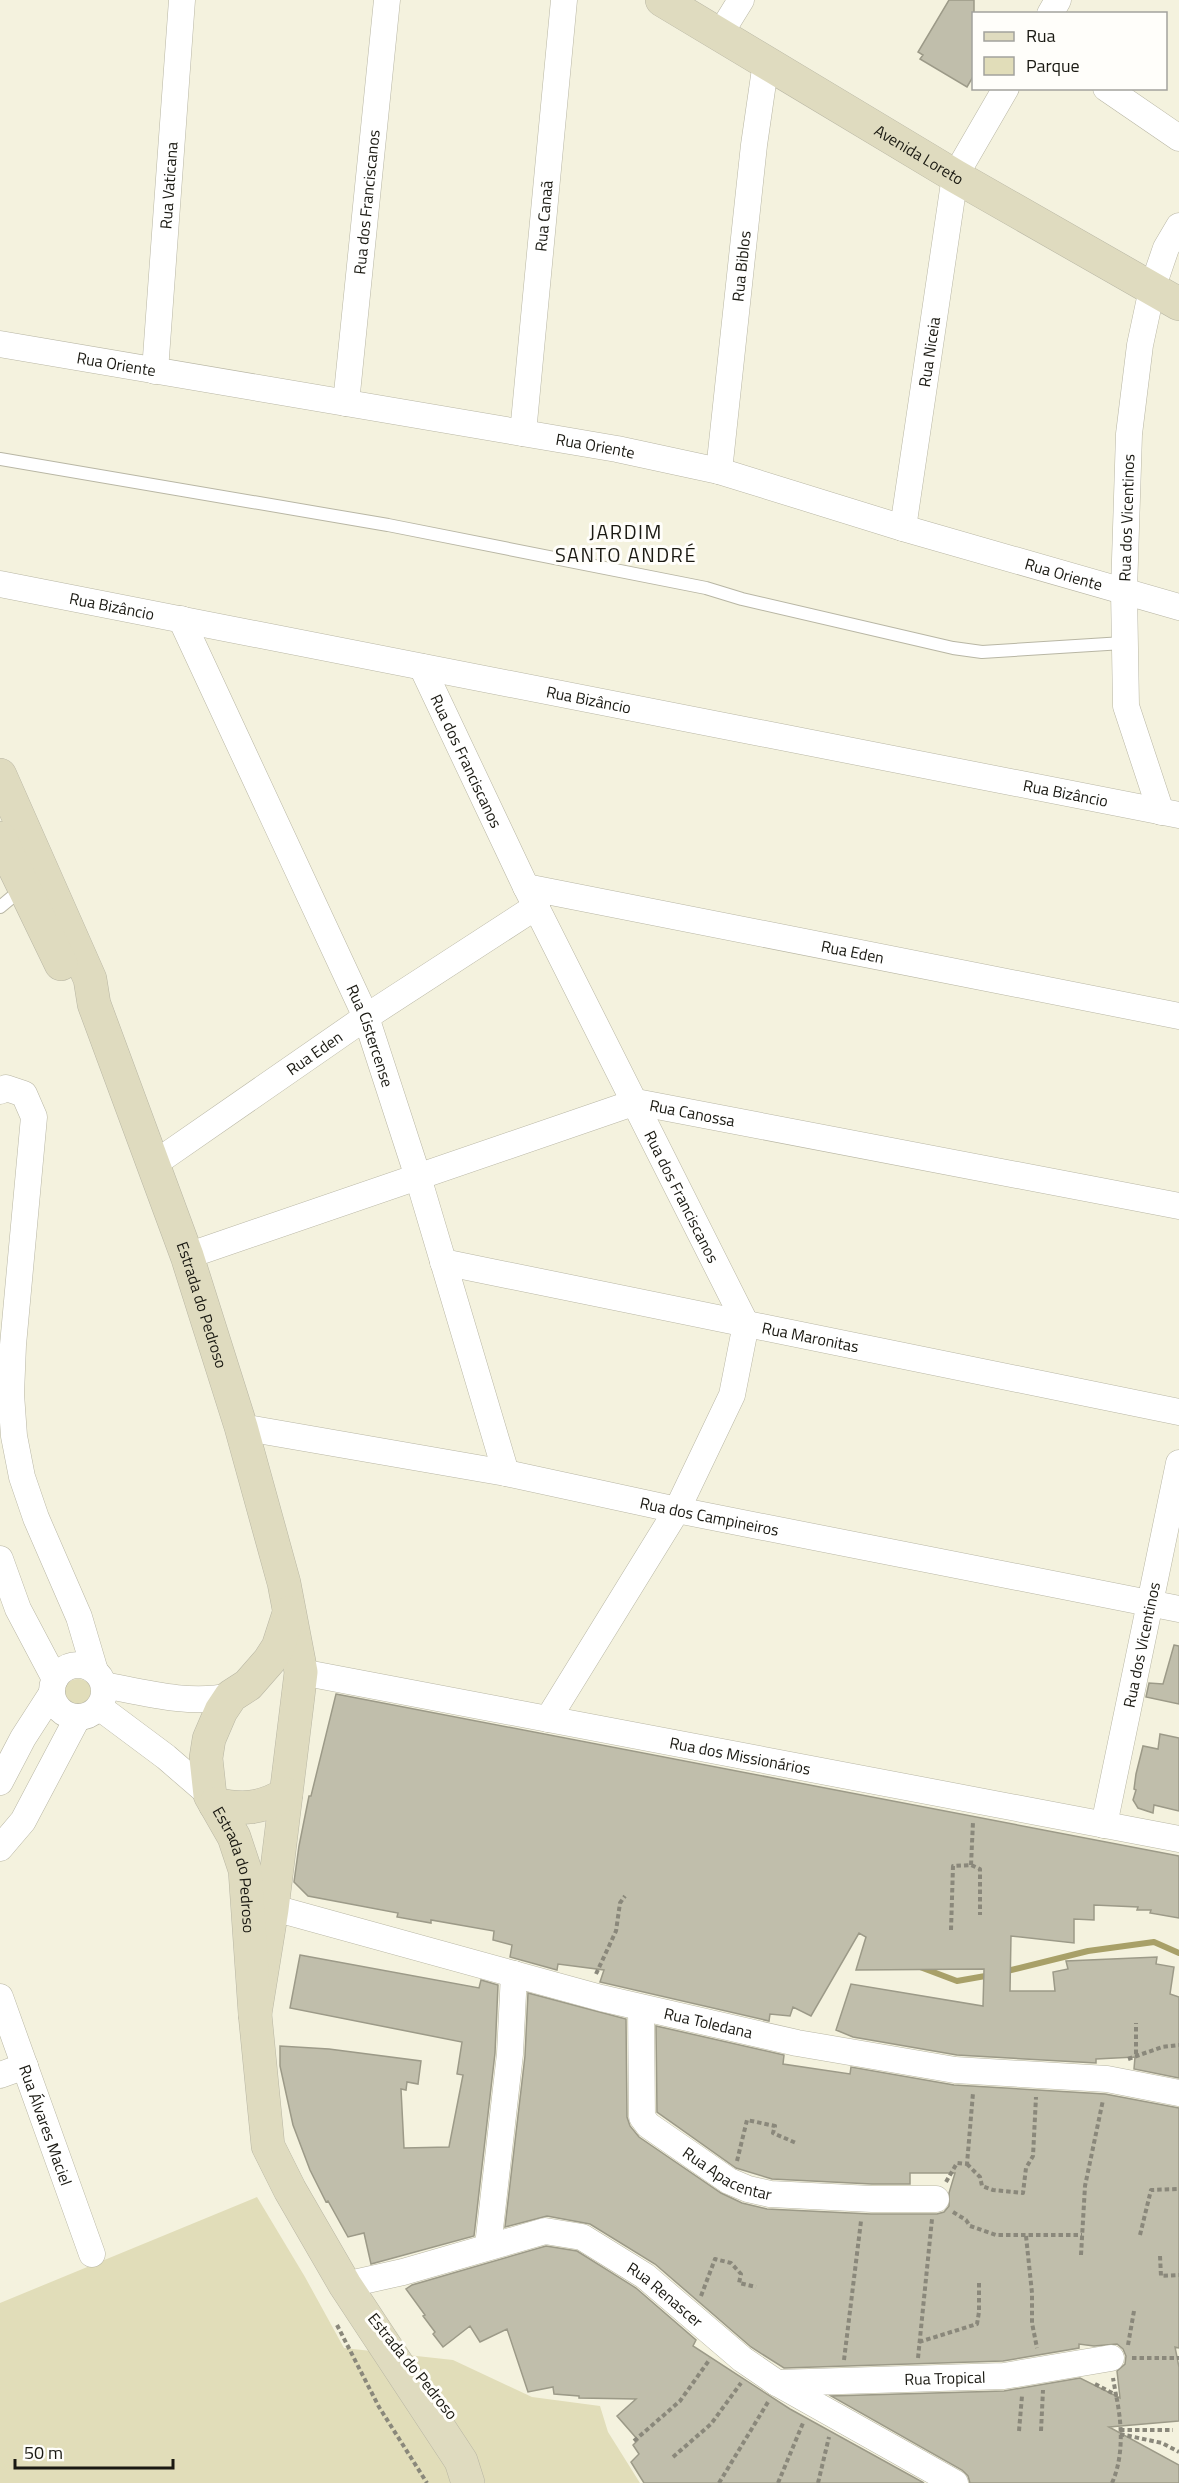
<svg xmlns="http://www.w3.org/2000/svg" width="1179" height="2483" viewBox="0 0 1179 2483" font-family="'Titillium Web',sans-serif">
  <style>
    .green { fill: #e1ddb9 }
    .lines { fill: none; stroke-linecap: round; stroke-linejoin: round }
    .stream { stroke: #a8a068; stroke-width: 6 }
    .building { fill: #c0beab; stroke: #9c9a88; stroke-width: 1.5 }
    .lane-casing { stroke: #b8b6a4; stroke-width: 14 }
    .street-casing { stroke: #b8b6a4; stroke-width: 27 }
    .secondary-casing { stroke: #b8b6a4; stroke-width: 34 }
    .path { stroke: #8a887b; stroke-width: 4; stroke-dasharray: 4.5 3; stroke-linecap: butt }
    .lane { stroke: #fff; stroke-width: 12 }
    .street { stroke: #fff; stroke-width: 26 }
    .secondary { stroke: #dfdbbf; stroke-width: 33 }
    .labels { text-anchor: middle; stroke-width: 6; stroke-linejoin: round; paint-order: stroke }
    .street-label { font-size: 16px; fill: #1a1912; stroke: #fffefa }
    .quarter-label { font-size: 20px; letter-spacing: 1.5px; fill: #1a1912; stroke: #fffefa }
  </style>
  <rect width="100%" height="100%" fill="#f4f2de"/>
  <!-- green -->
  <path class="green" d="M64 1693a14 14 0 1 1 28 0a14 14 0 1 1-28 0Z
    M257 2197 305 2277 344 2348 453 2360 532 2397 600 2406 608 2432 640 2483H0V2303Z"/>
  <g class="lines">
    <!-- stream -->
    <path class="stream" d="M920 1967 957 1981 991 1975
      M1003 1972 1088 1951 1154 1942 1179 1953"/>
  </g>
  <!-- building -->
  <path class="building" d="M949 0H974V75L967 87 920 59 923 55 918 52Z
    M1174 1645 1179 1646V1704L1146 1697 1149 1683 1163 1684Z
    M336 1694 1179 1856V1918L1150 1913 1151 1910H1137L1138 1907 1094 1905V1920L1074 1919V1943L1011 1936 1010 1991H1055L1053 1972 1068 1969 1066 1961 1157 1957 1156 1964 1174 1967 1170 1994 1179 1997V2078L1134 2069 1135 2057 1096 2059V2063L957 2055 853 2037 836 2030 851 1984 983 2006 984 1969 856 1970 866 1937 859 1933 811 2016 793 2007 790 2016 770 2014 769 2021 600 1982 604 1970 558 1964 557 1970 510 1957 512 1945 493 1940 494 1931 431 1920V1923L397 1917 398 1913 308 1896 294 1882 299 1846 309 1796H311Z
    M1160 1734 1179 1738V1811L1154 1805 1153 1813 1138 1808 1133 1800 1136 1790 1134 1789 1136 1774 1143 1746 1158 1749Z
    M300 1955 479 1988 481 1980 498 1985 495 2053 474 2236 371 2264 364 2233 348 2237 328 2201 326 2202 310 2170 293 2125 280 2066V2046L329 2049 421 2061 418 2084 407 2082 406 2090 401 2089 404 2148 449 2147 463 2075 457 2074 462 2042 290 2008Z
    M528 1993 626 2019 627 2117 630 2126 639 2137 721 2193 742 2203 767 2209 871 2214H937L944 2212 949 2206V2193L955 2173H910V2184H872L772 2179 736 2168 657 2112 656 2026 784 2055 783 2064 850 2074 851 2067 954 2085 1105 2094 1179 2108V2348L1175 2347 1179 2367V2421L1109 2427 1179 2465V2483H970L968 2476 962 2470 831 2396 1004 2391 1080 2378 1120 2398 1117 2371 1125 2364 1126 2356 1123 2349 1117 2344 1094 2346 1079 2344V2348L1003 2361 784 2368 751 2347 655 2264 590 2224 547 2216 505 2227 525 2056Z
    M546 2246 577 2251 636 2288 696 2340 693 2346 790 2409 924 2483H644L631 2462 639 2454 633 2445 638 2440 617 2416 636 2399 579 2398V2396L554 2394 553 2387 528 2392 507 2329 480 2342 470 2326 443 2347 433 2334 435 2332 423 2316 425 2315 406 2289 412 2285Z"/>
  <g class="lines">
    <defs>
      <path id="lane" d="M0 459 388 525 706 588 742 599 953 648 982 652 1123 643
        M0 907 23 888"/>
      <g id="street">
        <path d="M1050 14 1058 0"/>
        <path d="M720 34 741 0"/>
        <path d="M1106 88 1179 138"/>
        <path id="s1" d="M0 344 617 449 719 471 903 528 1179 607"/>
        <path id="s2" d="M155 371 182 0"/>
        <path id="s3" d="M346 403 387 0"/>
        <path id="s4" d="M523 433 564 0"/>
        <path id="s5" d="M719 471 754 145 766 62"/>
        <path id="s6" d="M903 528 955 176 1006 88"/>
        <path id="s7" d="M0 584 1179 815"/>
        <path id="s8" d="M181 619 366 1017 418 1177 506 1473"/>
        <path id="s9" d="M422 667 526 887 746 1324 732 1395 677 1510 548 1719"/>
        <path id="s10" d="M1161 812 1126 706 1124 591 1129 434 1140 345 1152 289 1166 248 1179 226"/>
        <path id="s11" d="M526 887 1179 1016"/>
        <path d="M0 1091 6 1088 24 1094 34 1117 13 1345 11 1394 14 1436 22 1477 36 1518 79 1617 95 1671"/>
        <path id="s12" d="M154 1164 366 1017 537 906"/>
        <path id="s13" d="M187 1256 636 1102 1179 1206"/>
        <path id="s14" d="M443 1262 1179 1412"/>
        <path id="s15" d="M241 1427 506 1473 677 1510 1179 1609"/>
        <path d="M0 1559 18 1609 55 1679"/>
        <circle cx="78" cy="1691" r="26"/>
        <path id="s16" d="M301 1672 1179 1839"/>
        <path d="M104 1685C146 1693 188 1705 231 1696"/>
        <path d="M99 1707 166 1757 210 1795"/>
        <path d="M0 1782 23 1738 52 1693"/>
        <path id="s17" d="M1104 1825 1179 1463"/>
        <path d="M0 1848 23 1821 78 1717"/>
        <path id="s18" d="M256 1903 601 1998 797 2043 955 2070 1107 2079 1179 2093"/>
        <path id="s19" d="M0 1997 92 2254"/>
        <path id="s20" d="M641 2008 642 2117 648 2125 729 2181 748 2189 770 2194 872 2199H936"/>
        <path d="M0 2075 25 2066"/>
        <path d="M488 2246 510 2054 514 1974"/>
        <path id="s21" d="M345 2285 403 2272 545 2231 582 2237 645 2276 742 2359 777 2383 955 2483"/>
        <path id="s22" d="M777 2383 1004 2376 1111 2358"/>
      </g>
      <g id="secondary">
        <path id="s23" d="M662 0 955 176 1179 304"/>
        <path id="s24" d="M0 775 90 979 94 1004 187 1256 241 1427 284 1583 301 1672 272 1909 255 2014"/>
        <path d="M0 838 61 964"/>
        <path id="s25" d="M289 1613 278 1647 269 1661 248 1685 231 1696 221 1711 209 1739 206 1758 210 1795 234 1837 245 1870 255 2014 268 2146 290 2190 345 2285 461 2461 468 2483"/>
        <path d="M215 1804C242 1810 261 1809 286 1794"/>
      </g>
    </defs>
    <!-- lane casing -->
    <use href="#lane" class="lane-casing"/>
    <!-- street casing -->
    <use href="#street" class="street-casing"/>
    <!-- secondary casing -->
    <use href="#secondary" class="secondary-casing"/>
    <!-- path -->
    <path class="path" d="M971 1865 973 1822
      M951 1930 953 1866 971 1865 980 1869V1915
      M596 1974 616 1931 620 1903 625 1896
      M1136 2054V2023
      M1128 2059 1162 2047 1179 2045
      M737 2161 747 2120 775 2126 773 2133 796 2143
      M967 2164 980 2177 982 2186 993 2190 1023 2193 1026 2168 1033 2156 1036 2097
      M946 2182 957 2163 967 2164 973 2093
      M953 2212 966 2220 970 2226 996 2235H1082
      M1140 2235 1151 2190 1179 2189
      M1026 2236 1032 2293V2323L1037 2348
      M1081 2255 1085 2186 1103 2100
      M1160 2256 1161 2276 1179 2275
      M701 2296 715 2259 731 2263 741 2274 739 2283 756 2287
      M337 2325 379 2407 427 2483
      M919 2342 977 2324 979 2312V2283
      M1128 2345 1134 2311
      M918 2358 932 2219
      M1132 2358H1179
      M844 2360 861 2221
      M1095 2384 1116 2395 1113 2378
      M1120 2430H1173
      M1019 2431 1022 2396
      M1041 2431 1043 2390
      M1120 2434 1162 2443 1179 2452
      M634 2441 680 2401 710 2359
      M673 2457 711 2424 741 2383
      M719 2483 768 2402
      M778 2483 803 2423
      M818 2483 829 2437
      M1112 2483C1124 2456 1122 2423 1116 2395"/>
    <!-- lane -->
    <use href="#lane" class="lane"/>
    <!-- street -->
    <use href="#street" class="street"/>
    <!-- secondary -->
    <use href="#secondary" class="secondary"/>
  </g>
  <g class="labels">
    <!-- street labels -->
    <g class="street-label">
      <text dy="6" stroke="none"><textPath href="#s23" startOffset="300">Avenida Loreto</textPath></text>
      <text dy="6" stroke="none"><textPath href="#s2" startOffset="186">Rua Vaticana</textPath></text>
      <text dy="6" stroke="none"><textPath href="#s3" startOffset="202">Rua dos Franciscanos</textPath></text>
      <text dy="6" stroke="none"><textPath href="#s4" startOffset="218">Rua Canaã</textPath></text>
      <text dy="6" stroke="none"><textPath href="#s5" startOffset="206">Rua Biblos</textPath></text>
      <text dy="6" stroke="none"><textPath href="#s6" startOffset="178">Rua Niceia</textPath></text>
      <text dy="6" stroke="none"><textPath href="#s1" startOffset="118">Rua Oriente</textPath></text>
      <text dy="6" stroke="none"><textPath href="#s1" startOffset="604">Rua Oriente</textPath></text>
      <text dy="6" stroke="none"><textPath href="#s10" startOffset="300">Rua dos Vicentinos</textPath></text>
      <text dy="6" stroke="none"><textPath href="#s1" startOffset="1090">Rua Oriente</textPath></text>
      <text dy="6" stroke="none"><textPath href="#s7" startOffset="114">Rua Bizâncio</textPath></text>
      <text dy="6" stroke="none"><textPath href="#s7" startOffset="600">Rua Bizâncio</textPath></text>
      <text dy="6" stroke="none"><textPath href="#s9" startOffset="104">Rua dos Franciscanos</textPath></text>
      <text dy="6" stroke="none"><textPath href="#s7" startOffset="1086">Rua Bizâncio</textPath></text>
      <text dy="6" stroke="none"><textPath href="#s11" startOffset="333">Rua Eden</textPath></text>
      <text dy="6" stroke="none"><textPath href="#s8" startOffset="458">Rua Cistercense</textPath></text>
      <text dy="6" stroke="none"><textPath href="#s12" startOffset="195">Rua Eden</textPath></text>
      <text dy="6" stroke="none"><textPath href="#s13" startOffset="532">Rua Canossa</textPath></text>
      <text dy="6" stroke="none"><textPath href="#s9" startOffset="590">Rua dos Franciscanos</textPath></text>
      <text dy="6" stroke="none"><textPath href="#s24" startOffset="568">Estrada do Pedroso</textPath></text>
      <text dy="6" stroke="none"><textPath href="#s14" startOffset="375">Rua Maronitas</textPath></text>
      <text dy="6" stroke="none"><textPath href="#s15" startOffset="477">Rua dos Campineiros</textPath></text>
      <text dy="6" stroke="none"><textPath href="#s17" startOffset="184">Rua dos Vicentinos</textPath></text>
      <text dy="6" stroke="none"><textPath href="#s16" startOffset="447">Rua dos Missionários</textPath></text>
      <text dy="6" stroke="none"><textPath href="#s25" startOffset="290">Estrada do Pedroso</textPath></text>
      <text dy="6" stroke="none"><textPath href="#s18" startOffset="468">Rua Toledana</textPath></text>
      <text dy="6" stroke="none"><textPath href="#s19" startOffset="136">Rua Álvares Maciel</textPath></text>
      <text dy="6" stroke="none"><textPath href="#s20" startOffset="213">Rua Apacentar</textPath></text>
      <text dy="6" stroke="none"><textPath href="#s21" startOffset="346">Rua Renascer</textPath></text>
      <text transform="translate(413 2366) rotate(51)" y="6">Estrada do Pedroso</text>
      <text dy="6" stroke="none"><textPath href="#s22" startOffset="168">Rua Tropical</textPath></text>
    </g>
    <!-- quarter labels -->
    <g class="quarter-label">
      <text x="626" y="539">JARDIM<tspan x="626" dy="23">SANTO ANDRÉ</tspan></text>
    </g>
  </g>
  <!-- legend -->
  <rect x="972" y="12" width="195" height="78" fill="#fffefa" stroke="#a3a29d" stroke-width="1.5"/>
  <rect x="984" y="32" width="30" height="9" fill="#dfdbbf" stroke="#a3a29d" stroke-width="1.5"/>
  <text x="1026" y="42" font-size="18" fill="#1a1912">Rua</text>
  <rect x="984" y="57" width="30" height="18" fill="#e1ddb9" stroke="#a3a29d" stroke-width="1.5"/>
  <text x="1026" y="72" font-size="18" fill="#1a1912">Parque</text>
  <!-- scale -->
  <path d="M15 2459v9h158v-9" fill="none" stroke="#1a1912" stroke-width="3"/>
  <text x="24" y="2459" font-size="18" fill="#1a1912" stroke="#fffefa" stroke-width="4.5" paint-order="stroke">50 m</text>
</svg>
